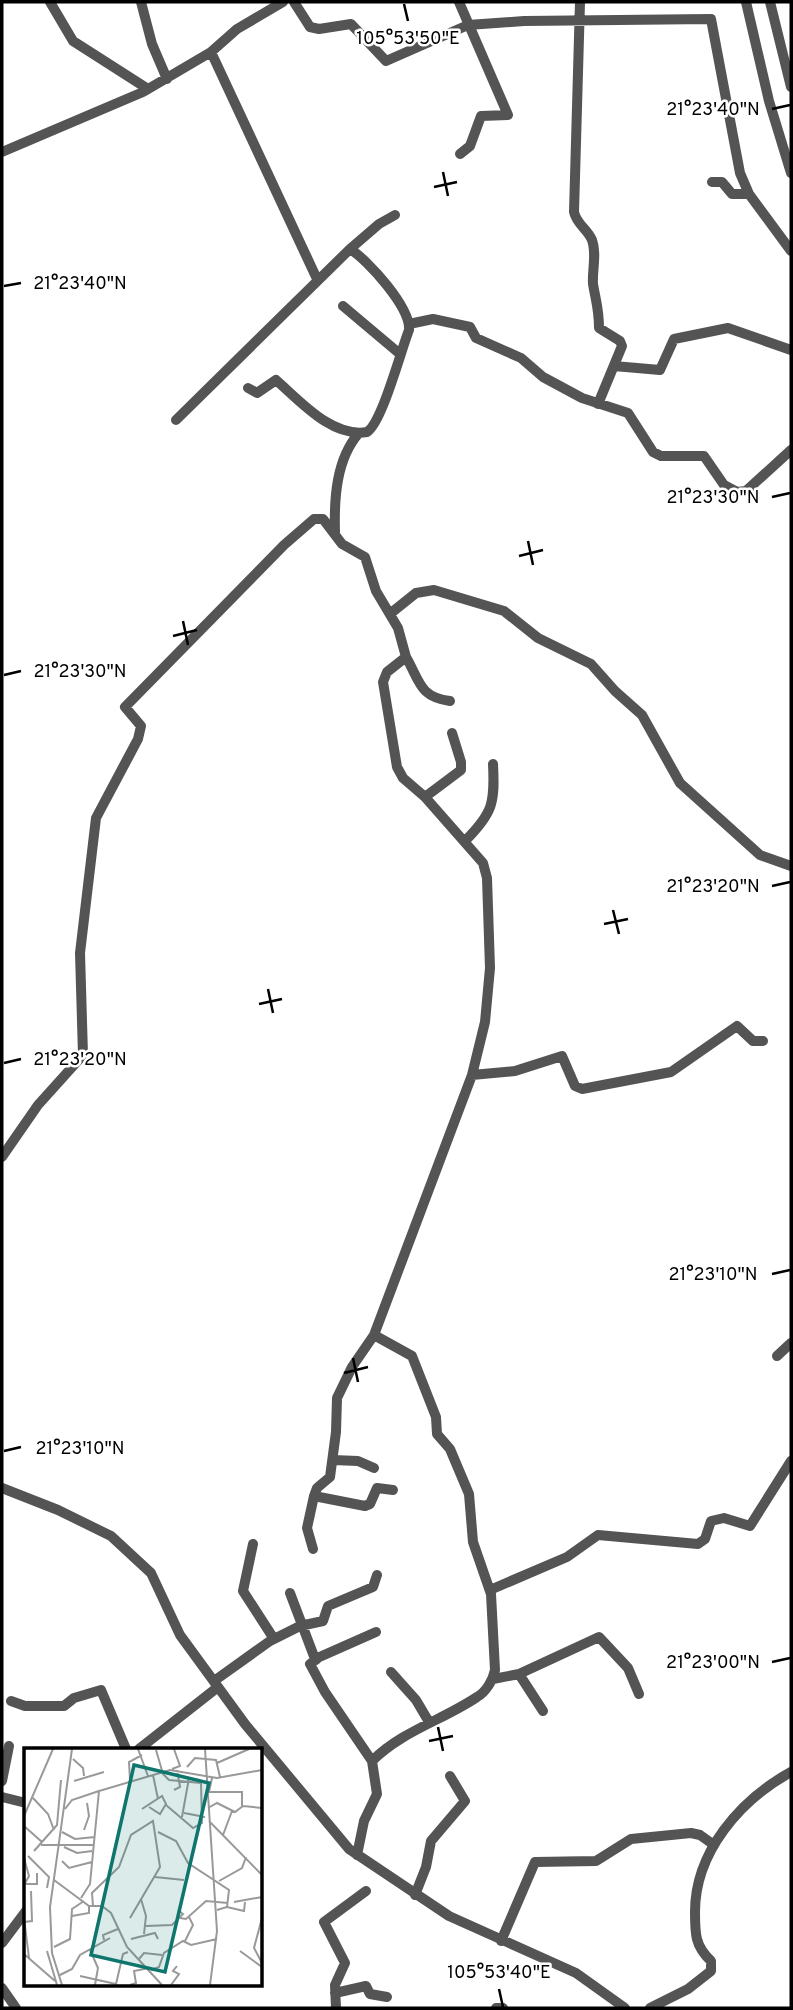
<svg xmlns="http://www.w3.org/2000/svg" width="793" height="2010" viewBox="0 0 793 2010" font-family="Overpass,sans-serif">
  <style>
    .lines { fill: none; stroke-linecap: round; stroke-linejoin: round }
    .minor { stroke: #545454; stroke-width: 10 }
    .ticks { fill: none; stroke: #000; stroke-width: 2.5 }
    .inset-road { fill: none; stroke: #999; stroke-width: 2 }
    .view { fill: #0f766e; fill-opacity: 0.15; stroke: #0f766e; stroke-width: 3.5 }
    .inset-edge { fill: none; stroke: #000; stroke-width: 3.5 }
    .ticks-label { font-size: 18px; text-anchor: middle; fill: #000; stroke: #fff; stroke-width: 5; stroke-linejoin: round; paint-order: stroke }
  </style>
  <rect width="100%" height="100%" fill="#fff"/>
  <g class="lines">
    <!-- minor -->
    <path class="minor" d="M50 2 73 41 148 89
      M141 2 152 44 167 79
      M294 2 310 27 319 29 351 24 386 61 468 25 524 21 711 19 740 173 749 194 791 251
      M459 2 508 115 481 116 470 146 460 154
      M580 2 574 212C577 225 587 228 592 240 597 254 592 270 593 284 596 302 599 309 599 328L620 341 622 346 598 404
      M746 2 769 101 791 173
      M770 2 791 87
      M211 52 317 279
      M2 152 143 92 211 52 237 29 283 2
      M712 182H722L732 194H749
      M350 249 379 224 395 215
      M343 306 400 354
      M409 324 433 319 470 327 476 338 521 358 543 377 582 398 628 413 653 452 661 456H704L724 485 737 492 746 491 791 450
      M614 366 660 370 674 339 728 328 791 350
      M176 420 350 249C368 260 411 308 409 330 401 350 382 423 367 432 332 438 300 401 276 380L257 393 248 388
      M335 532C334 499 336 459 359 433
      M391 613 416 593 434 590 504 611 538 638 591 664 615 691 642 715 680 783 760 855 791 866
      M406 657C420 681 419 697 450 701
      M425 797 461 770V762L452 733
      M465 841C493 813 495 803 493 764
      M472 1075 515 1071 562 1056 575 1086 582 1089 671 1072 737 1026 753 1041H763
      M2 1157 38 1105 83 1055 80 953 96 818 138 739 141 726 125 707 284 545 314 519H323L342 544 365 557 376 591 398 628 406 657 387 672 383 682 397 767 403 778 425 797 483 863 487 878 490 968 485 1022 472 1075 374 1335 352 1367 337 1398 336 1432 330 1477 317 1488 314 1496 307 1528 313 1549
      M777 1356 791 1343
      M333 1460 358 1461 374 1468
      M2 1488 58 1510 111 1536 151 1573 180 1635 245 1724 349 1849 449 1916 576 1973 625 2008
      M314 1496 365 1506 370 1504 377 1488 393 1490
      M253 1544 243 1591 274 1639
      M490 1590 567 1557 598 1535 698 1544 705 1539 711 1521 724 1518 750 1526 791 1461
      M290 1593 315 1659 376 1632
      M317 1659 310 1664 325 1692 372 1761 377 1794 364 1821 357 1855
      M391 1672 416 1700 429 1722
      M519 1674 543 1711
      M493 1679 519 1674 599 1637 628 1668 639 1694
      M214 1681 270 1641 300 1626 323 1621 328 1606 373 1587 377 1575
      M11 1701 25 1706H64L74 1698 101 1690 126 1749
      M139 1749 218 1687
      M372 1761C402 1731 443 1720 477 1697 486 1692 493 1680 495 1670L491 1594 473 1542 469 1494 450 1449 437 1434 436 1417 412 1356 374 1335
      M2 1781 9 1746
      M2 1797 26 1803
      M415 1895 426 1867 431 1841 465 1801 450 1776
      M501 1941 535 1862 596 1861 631 1839 691 1833 700 1835 714 1845
      M2 1943 26 1911
      M2 1988 16 2008
      M335 1993 366 1986 370 1994 387 1997
      M336 2008 335 1985 345 1963 324 1922 366 1891
      M496 2008H503
      M650 2008 688 1989 711 1971V1961C695 1946 695 1934 695 1912 695 1852 740 1800 791 1772"/>
  </g>
  <!-- ticks -->
  <path class="ticks" d="M404 4 408 21M772 109 790 105M443 172 448 196M434 187 457 182M4 286 21 283M772 497 790 493M528 541 533 565M519 556 543 550M183 621 188 645M173 636 197 630M4 675 21 671M772 886 790 882M613 910 619 934M604 924 628 919M268 989 273 1013M259 1004 282 999M4 1063 21 1059M772 1274 790 1270M353 1358 358 1382M344 1373 368 1367M4 1451 21 1447M772 1662 790 1658M438 1727 443 1751M429 1741 453 1736M499 1989 503 2007"/>
  <!-- overview -->
  <g transform="translate(24 1748)">
    <rect width="238" height="238" fill="#fff"/>
    <path class="inset-road" d="M114 1 124 28M181 1 193 183 186 237M132 2 139 26 145 32 177 35 178 75 169 80 142 57M49 11 59 20 60 28M193 15 225 1M163 19 171 10 192 12 196 29M148 21 156 18 150 1M129 27 134 51M188 30 185 44H218V58M106 32 105 14 118 7M50 33 80 24M150 42 156 39 153 22M9 50 24 66 30 82M184 60 193 55 211 64 219 58 238 60M41 61 48 52 75 43M118 61 138 48 142 56 136 66 125 59M160 65 181 69M0 68 29 1M158 69 165 30M185 73 238 127M0 78 18 94M60 82 65 68 63 55M38 84 51 91 71 89M134 84 152 93 164 115 205 142 203 159 193 162M199 87 208 63M17 97H70M40 99 53 105 68 103M10 103 33 77 37 32M4 108 25 129 23 140M0 110 5 128 0 137M38 113 45 120 68 114M131 129 160 132M30 132 65 158H78L87 165 103 199 138 237M195 133 218 120 222 109M2 136H13V125M57 150 66 136 75 43 146 22 193 30 238 22M117 151 122 168 120 186M210 154 238 149M69 158 68 145 95 119 107 87 129 73 136 119 106 170M203 159 220 163 221 154M48 168 65 165V158M0 170 5 210M156 170 162 171 182 153 204 155M238 170 230 200 238 215M0 174 8 173 7 143M122 178 148 177 159 166 154 162M107 191 131 185 134 191M80 192 79 187 94 181M161 193 169 177 165 169M30 199 46 191 48 161 60 153M66 202 74 220 71 237M23 203 33 237M216 203 238 219M0 206 31 233M115 211 120 205 138 207M127 222 135 219 140 205 159 193 167 197 193 191M36 227 48 221 56 207 86 190M56 228 92 236 99 206 104 204M38 237 28 205 26 159 48 1M106 237 112 235 110 223 125 220M147 237 155 226 149 223 153 218"/>
    <path class="view" d="M110 17 185 35 141 224 67 207Z"/>
    <rect width="238" height="238" class="inset-edge"/>
  </g>
  <g class="ticks-label">
    <text x="408" y="44">105°53'50"E</text>
    <text x="713" y="115">21°23'40"N</text>
    <text x="80" y="289">21°23'40"N</text>
    <text x="713" y="503">21°23'30"N</text>
    <text x="80" y="677">21°23'30"N</text>
    <text x="713" y="892">21°23'20"N</text>
    <text x="80" y="1065">21°23'20"N</text>
    <text x="713" y="1280">21°23'10"N</text>
    <text x="80" y="1454">21°23'10"N</text>
    <text x="713" y="1668">21°23'00"N</text>
    <text x="499" y="1978">105°53'40"E</text>
  </g>
  <!-- border -->
  <rect width="793" height="2010" fill="none" stroke="#000000" stroke-width="7"/>
</svg>
